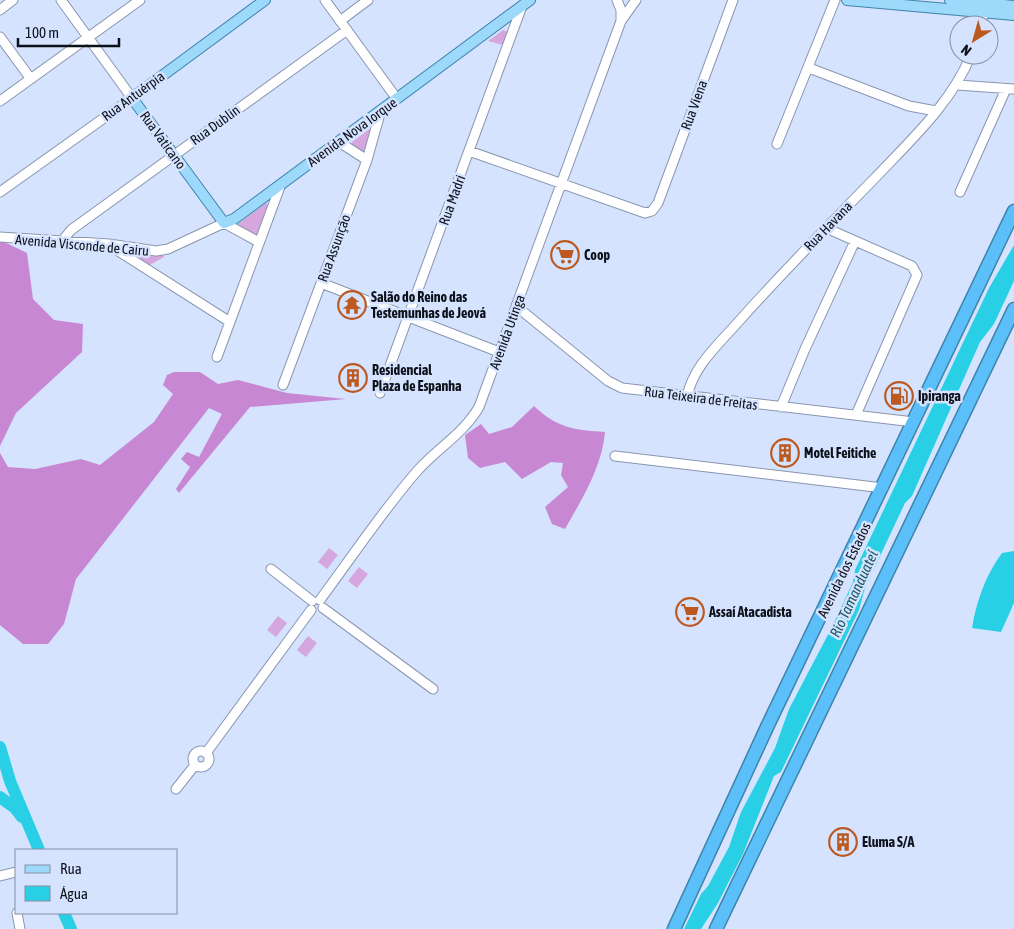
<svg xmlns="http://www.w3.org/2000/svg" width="1014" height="929" viewBox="0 0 1014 929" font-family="'Asap Condensed',sans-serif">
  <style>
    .green { fill: #d6a6df }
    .forest { fill: #c887d3 }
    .water { fill: #29d0e5 }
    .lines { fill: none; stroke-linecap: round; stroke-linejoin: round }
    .river { stroke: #29d0e5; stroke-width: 12 }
    .minor-casing { stroke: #8a96b0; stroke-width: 11 }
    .major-casing { stroke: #4083ab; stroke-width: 12 }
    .highway-casing { stroke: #4083ab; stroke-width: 15 }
    .minor { stroke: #fff; stroke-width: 9 }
    .major { stroke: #9dd9fb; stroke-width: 10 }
    .highway { stroke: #5bc0f9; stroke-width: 12 }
    .labels { text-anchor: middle; stroke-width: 5; stroke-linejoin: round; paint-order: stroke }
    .street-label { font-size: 14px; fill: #0d111a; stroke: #d5e3ff }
    .poi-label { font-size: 14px; font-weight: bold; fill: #0d111a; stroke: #d5e3ff; text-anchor: start }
    .water-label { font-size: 15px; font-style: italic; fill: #1b5a63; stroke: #d5e3ff }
  </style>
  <rect width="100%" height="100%" fill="#d5e3ff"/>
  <!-- green -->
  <path class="green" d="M503 30 508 32 503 45 488 41Z
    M372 127 364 153 362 154 351 145 352 142Z
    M266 203 269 206 259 235 257 237 238 226 239 223Z
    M134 252 161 253 164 257 148 266 133 256Z
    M329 548 338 555 327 569 318 562Z
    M359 567 368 574 357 588 348 581Z
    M278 616 287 623 276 637 267 630Z
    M308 636 317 643 306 657 297 650Z"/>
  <!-- forest -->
  <path class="forest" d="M0 240 27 253 33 299 54 320 83 324 82 352 16 413 0 446Z
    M174 372H200L218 384 238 380 287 393 346 399 250 407 179 493 176 489 190 467 181 459 187 452 199 457 222 414 209 408 76 579 64 624 48 644H23L0 625V453L8 467 35 469 81 459 100 465 154 422 173 394 163 385 167 375Z
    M534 406C557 428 574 430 605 432 602 467 582 499 565 529L552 524 545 507 568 487 561 475 563 463 551 462 522 479 505 462 480 468 468 458 465 435 481 424 489 434 512 427Z"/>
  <!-- water -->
  <path class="water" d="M1014 245V281L994 324 980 342 912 496 905 503 865 588 859 610 781 772 774 776 743 854 718 903 701 929H684L701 894 708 886 729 847 741 812 775 748 789 709 833 625 853 582 855 570 989 288Z
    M1014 551V603L1001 632 972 628C976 602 986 574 1002 553Z"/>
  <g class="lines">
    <!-- river -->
    <path class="river" d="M0 747 10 781 39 850
      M0 797 15 808 22 817
      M64 913 71 929"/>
    <defs>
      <path id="minor" d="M325 0 397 99
        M617 0 621 10V20
        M0 10 13 0
        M340 21 368 0
        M980 25 984 13
        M0 37 31 79
        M809 68 909 106 936 111
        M957 85 1014 89
        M0 101 140 0
        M339 142 367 160
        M777 144 835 0
        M469 151 645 213 652 211 658 203 733 0
        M0 192 132 98 61 0
        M960 192 1006 89
        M826 228 912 266 917 275 856 415
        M0 237 109 244 156 251 168 249 224 223 259 242
        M62 241 71 230 347 30
        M112 247 230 322
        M321 283 499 352
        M516 306 608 381 622 388 914 422
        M217 357 281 184
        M283 385 367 160 381 110
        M380 393 522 6
        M687 397C693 366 719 344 740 320 783 272 828 226 873 180 909 142 951 104 971 55
        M781 407 805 349 855 241
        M615 456 883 488
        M271 569 312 601
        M320 600C352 557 383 510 418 470 438 448 464 433 479 407L621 21 636 0
        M323 608 433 689
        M193 759a8 8 0 1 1 16 0a8 8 0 1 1-16 0Z
        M206 753 311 610
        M176 789 195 765
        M0 876 16 872
        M17 913 20 929"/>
      <path id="major" d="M265 0 132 98 224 223 234 219 530 0
        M847 0 1014 15
        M950 0 1014 6"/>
      <path id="highway" d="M674 929 767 727 1014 211
        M716 929 1014 309"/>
    </defs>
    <!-- minor casing -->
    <use href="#minor" class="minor-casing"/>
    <!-- major casing -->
    <use href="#major" class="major-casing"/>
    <!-- highway casing -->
    <use href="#highway" class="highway-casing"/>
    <!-- minor -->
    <use href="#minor" class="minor"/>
    <!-- major -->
    <use href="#major" class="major"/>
    <!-- highway -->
    <use href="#highway" class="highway"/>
  </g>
  <!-- icons -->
  <defs>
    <symbol id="supermarket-ring" viewBox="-11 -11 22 22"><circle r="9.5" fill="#d5e3ff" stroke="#bc5921" stroke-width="1.5"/><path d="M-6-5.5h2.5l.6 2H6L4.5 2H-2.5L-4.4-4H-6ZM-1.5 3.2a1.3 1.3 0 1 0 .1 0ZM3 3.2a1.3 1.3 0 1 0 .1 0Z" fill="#bc5921"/></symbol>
    <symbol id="temple-ring" viewBox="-11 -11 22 22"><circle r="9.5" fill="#d5e3ff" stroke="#bc5921" stroke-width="1.5"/><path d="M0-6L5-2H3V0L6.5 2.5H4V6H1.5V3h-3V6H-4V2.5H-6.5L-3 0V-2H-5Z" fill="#bc5921"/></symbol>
    <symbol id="building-ring" viewBox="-11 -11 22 22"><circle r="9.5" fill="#d5e3ff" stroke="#bc5921" stroke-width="1.5"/><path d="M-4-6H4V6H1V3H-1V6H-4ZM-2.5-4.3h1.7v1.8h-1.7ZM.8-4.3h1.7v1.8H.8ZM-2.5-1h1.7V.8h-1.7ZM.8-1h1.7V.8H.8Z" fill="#bc5921"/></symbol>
    <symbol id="fuel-ring" viewBox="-11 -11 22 22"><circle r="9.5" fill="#d5e3ff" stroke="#bc5921" stroke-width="1.5"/><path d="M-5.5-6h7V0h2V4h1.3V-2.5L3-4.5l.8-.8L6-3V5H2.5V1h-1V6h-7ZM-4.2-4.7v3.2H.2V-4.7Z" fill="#bc5921"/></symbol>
  </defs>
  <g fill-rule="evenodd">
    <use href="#supermarket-ring" x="549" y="239" width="32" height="32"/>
    <use href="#temple-ring" x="336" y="289" width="32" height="32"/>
    <use href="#building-ring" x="337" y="362" width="32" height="32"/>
    <use href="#fuel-ring" x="883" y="380" width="32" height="32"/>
    <use href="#building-ring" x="769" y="437" width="32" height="32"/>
    <use href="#supermarket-ring" x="674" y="596" width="32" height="32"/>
    <use href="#building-ring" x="827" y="826" width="32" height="32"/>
  </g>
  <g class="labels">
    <!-- street labels -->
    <g class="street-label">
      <text transform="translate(133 96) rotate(-36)" y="5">Rua Antuérpia</text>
      <text transform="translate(694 105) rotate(-70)" y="5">Rua Viena</text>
      <text transform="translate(215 125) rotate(-36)" y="5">Rua Dublin</text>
      <text transform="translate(352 132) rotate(-36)" y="5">Avenida Nova Iorque</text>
      <text transform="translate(163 140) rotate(54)" y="5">Rua Vaticano</text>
      <text transform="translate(452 200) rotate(-70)" y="5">Rua Madri</text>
      <text transform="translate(828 226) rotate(-46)" y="5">Rua Havana</text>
      <text transform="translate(82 245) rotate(5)" y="5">Avenida Visconde de Cairu</text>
      <text transform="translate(334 248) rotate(-70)" y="5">Rua Assunção</text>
      <text transform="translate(507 332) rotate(-70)" y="5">Avenida Utinga</text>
      <text transform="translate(701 398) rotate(7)" y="5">Rua Teixeira de Freitas</text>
      <text transform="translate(844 570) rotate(-64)" y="5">Avenida dos Estados</text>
    </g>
    <!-- poi labels -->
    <g class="poi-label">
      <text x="584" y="260">Coop</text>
      <text x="371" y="302">Salão do Reino das<tspan x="371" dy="16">Testemunhas de Jeová</tspan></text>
      <text x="372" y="375">Residencial<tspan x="372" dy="16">Plaza de Espanha</tspan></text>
      <text x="918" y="401">Ipiranga</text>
      <text x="804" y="458">Motel Feitiche</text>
      <text x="709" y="617">Assaí Atacadista</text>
      <text x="862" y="847">Eluma S/A</text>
    </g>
    <!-- water labels -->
    <g class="water-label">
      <text transform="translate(854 594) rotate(-65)" y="5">Rio Tamanduateí</text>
    </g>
  </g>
  <!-- legend -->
  <rect x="15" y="849" width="162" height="65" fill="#d5e3ff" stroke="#858fa3"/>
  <rect x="25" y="865" width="25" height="8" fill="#9dd9fb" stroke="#858fa3"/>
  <text x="60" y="874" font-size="15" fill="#0d111a">Rua</text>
  <rect x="25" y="886" width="25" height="15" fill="#29d0e5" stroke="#858fa3"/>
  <text x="60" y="899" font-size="15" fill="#0d111a">Água</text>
  <!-- north arrow -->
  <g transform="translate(974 40) rotate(217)"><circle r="24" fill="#d5e3ff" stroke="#858fa3"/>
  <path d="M0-4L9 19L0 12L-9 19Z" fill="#bc5921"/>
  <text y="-8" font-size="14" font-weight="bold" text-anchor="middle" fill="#0d111a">N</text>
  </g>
  <!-- scale -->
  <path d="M18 38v8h101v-8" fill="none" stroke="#0d111a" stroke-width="2.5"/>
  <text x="25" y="38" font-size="15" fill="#0d111a" stroke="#d5e3ff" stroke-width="4" paint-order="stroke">100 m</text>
</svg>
